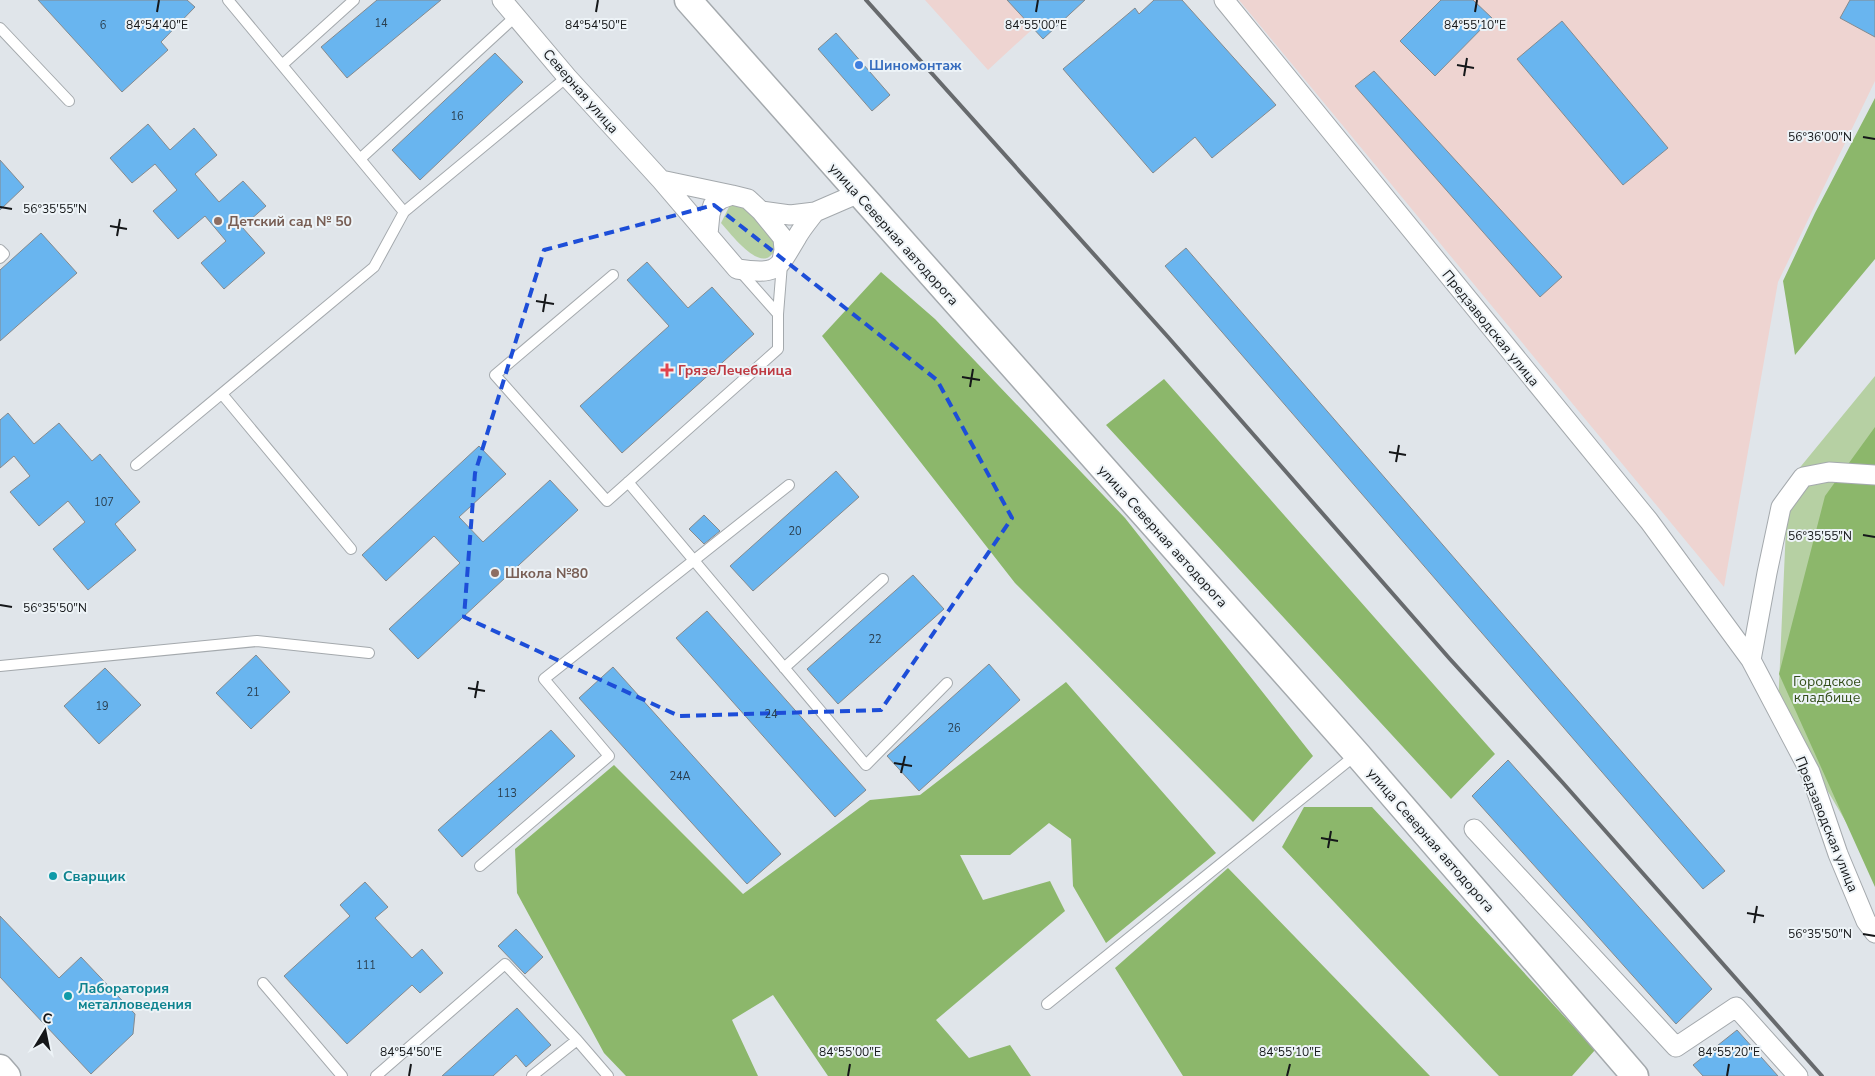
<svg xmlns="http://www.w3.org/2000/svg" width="1875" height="1076" viewBox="0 0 1875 1076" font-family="'Nunito Sans',sans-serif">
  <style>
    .industrial { fill: #eed4d1 }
    .green { fill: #b6d0a3 }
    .forest { fill: #8cb76b }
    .building { fill: #69b5ef; stroke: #858a8e }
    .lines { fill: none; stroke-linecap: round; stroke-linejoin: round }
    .lane-casing { stroke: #a4a9ad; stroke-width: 12 }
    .street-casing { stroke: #a4a9ad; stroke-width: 21 }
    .secondary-casing { stroke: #a4a9ad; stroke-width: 29 }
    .lane { stroke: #fff; stroke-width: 10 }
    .street { stroke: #fff; stroke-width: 19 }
    .secondary { stroke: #fff; stroke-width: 26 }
    .rail { stroke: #676a6d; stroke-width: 4 }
    .marked { fill: none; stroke: #1d4ed8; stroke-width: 4; stroke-dasharray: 10 6; stroke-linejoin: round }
    .ticks { fill: none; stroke: #151719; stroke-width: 2 }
    .shop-dot { fill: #3f7fe0; stroke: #edf3f7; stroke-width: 2 }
    .education-dot { fill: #8d6e63; stroke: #edf3f7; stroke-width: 2 }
    .health-dot { fill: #e0444e; stroke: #edf3f7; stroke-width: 2 }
    .culture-dot { fill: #0f9aa8; stroke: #edf3f7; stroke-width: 2 }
    .labels { text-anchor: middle; stroke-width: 4; stroke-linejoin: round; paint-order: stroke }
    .number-label { font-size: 11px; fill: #2a3e4e }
    .shop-label { font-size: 14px; font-weight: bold; fill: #366cbe; stroke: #edf3f7; text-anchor: start }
    .street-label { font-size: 14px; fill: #151719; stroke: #edf3f7 }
    .education-label { font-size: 14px; font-weight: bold; fill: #785e54; stroke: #edf3f7; text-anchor: start }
    .health-label { font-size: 14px; font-weight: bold; fill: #be3a42; stroke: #edf3f7; text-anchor: start }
    .park-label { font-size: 14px; fill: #344f1b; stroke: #edf3f7 }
    .culture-label { font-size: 14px; font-weight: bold; fill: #0d838f; stroke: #edf3f7; text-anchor: start }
    .ticks-label { font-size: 12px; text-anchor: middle; fill: #151719; stroke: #edf3f7; stroke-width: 4; stroke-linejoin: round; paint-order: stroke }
  </style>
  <rect width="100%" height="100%" fill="#e0e5ea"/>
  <!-- industrial -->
  <path class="industrial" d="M925 0H1064L988 70Z
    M1239 0H1875V81L1778 282 1724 587Z"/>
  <!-- green -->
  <path class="green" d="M730 205H744L775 239 776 250C773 253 770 257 767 258 753 263 730 233 721 223Z
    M1875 376V871L1778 707 1788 482Z"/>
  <!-- forest -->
  <path class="forest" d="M1875 98V259L1795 355 1783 281 1815 213Z
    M881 272 935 319 1125 518 1313 756 1253 822 1015 583 822 336Z
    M1164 379 1495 754 1451 799 1106 425Z
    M1875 427V887L1779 674 1825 496Z
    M1066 682 1216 853 1106 943 1073 886 1071 839 1049 823 1010 855H960L983 900 1050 881 1065 911 936 1020 969 1058 1010 1045 1031 1076H828L773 995 732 1020 758 1076H626L604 1053 517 893 515 849 614 765 743 894 870 800 920 795Z
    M1304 807H1372L1595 1050 1572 1076H1499L1282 847Z
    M1228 868 1430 1076H1183L1115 968Z"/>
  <!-- building -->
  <path class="building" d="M38 0H187L195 7 161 42 168 50 122 92Z
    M377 0H441L347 78 321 47Z
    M1007 0H1085L1043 39Z
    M1154 0H1182L1276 105 1212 158 1195 137 1153 173 1063 69 1135 8 1139 14Z
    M1441 0H1473L1492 18 1435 76 1400 41Z
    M1850 0H1875V37L1840 18Z
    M1562 21 1668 148 1623 185 1517 59Z
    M836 33 890 95 872 111 818 49Z
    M495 53 523 82 420 180 392 150Z
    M1374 71 1562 277 1540 297 1355 86Z
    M148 124 170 150 194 128 217 155 195 174 219 202 243 181 266 206 242 227 265 253 224 289 201 263 226 241 205 216 178 239 153 211 177 190 155 164 132 183 110 158Z
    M0 160 24 187 0 210Z
    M41 233 77 273 0 341V270Z
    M1186 248 1725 871 1703 889 1165 266Z
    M647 262 688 308 712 287 754 334 622 453 580 406 669 326 627 280Z
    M8 413 34 444 59 423 92 461 100 454 140 502 115 524 136 550 88 590 53 549 85 522 68 501 39 526 10 492 30 476 14 456 0 468V420Z
    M479 446 506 474 459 517 483 542 550 480 578 510 418 659 389 629 460 563 434 536 386 581 362 555Z
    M836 471 859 497 753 591 730 566Z
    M704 515 720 531 704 544 689 529Z
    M913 575 944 609 838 704 807 669Z
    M707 611 866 790 835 817 676 638Z
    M256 655 290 692 251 729 216 693Z
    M989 664 1020 700 919 791 887 756Z
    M613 667 781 854 747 884 579 698Z
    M105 668 141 705 99 744 64 706Z
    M551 730 575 756 462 857 438 830Z
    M1508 760 1712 989 1676 1024 1472 796Z
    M365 882 388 907 375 918 412 958 422 949 443 973 420 993 412 985 347 1044 284 976 350 916 340 905Z
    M0 916 59 978 81 957 135 1014 133 1034 91 1074 0 977Z
    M516 929 543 957 525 974 498 946Z
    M517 1008 551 1045 526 1067 516 1055 493 1076H442Z
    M1737 1030 1778 1076H1703L1693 1065Z"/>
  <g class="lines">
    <defs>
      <path id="lane" d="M228 0 404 212 567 77
        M0 28 69 101
        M282 65 354 0
        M360 159 516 16
        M0 250 4 254 0 258
        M739 270 778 314
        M613 275 495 375 607 501 778 349V314L782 264
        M222 394 351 549
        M136 465 374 267 404 212
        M628 482 866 765 947 683
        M0 666 257 641 369 653
        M784 668 883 579
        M480 866 609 756 544 679 789 485
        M263 983 342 1076
        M1047 1004 1357 754
        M376 1076 505 964 577 1040 608 1076
        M532 1076 577 1040"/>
      <path id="street" d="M502 0 567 77 661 180 737 269C779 275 777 270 797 237 802 228 809 220 815 212
        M1224 0 1649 521 1751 660 1810 772 1838 854 1866 921 1875 933
        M661 180 732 195
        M761 211 790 215 815 212 859 193
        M708 234 710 214 713 205 721 199 732 195 748 199 761 211 783 238 784 250 782 260
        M1751 660 1767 573 1781 507 1803 477 1829 472 1875 475
        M1474 829 1676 1047 1736 1007 1798 1076"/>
      <path id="secondary" d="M688 0 1357 754 1635 1076
        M0 1068 7 1076"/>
    </defs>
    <!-- lane casing -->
    <use href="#lane" class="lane-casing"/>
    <!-- street casing -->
    <use href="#street" class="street-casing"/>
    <!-- secondary casing -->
    <use href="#secondary" class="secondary-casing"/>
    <!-- lane -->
    <use href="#lane" class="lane"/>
    <!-- street -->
    <use href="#street" class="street"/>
    <!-- secondary -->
    <use href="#secondary" class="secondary"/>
    <!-- rail -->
    <path class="rail" d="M866 0 1168 337 1449 658 1563 783 1822 1076"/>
  </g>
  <!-- marked area -->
  <path class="marked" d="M714 205 937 380 1012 518 881 710 679 716 464 617 475 473 544 250Z"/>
  <!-- ticks -->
  <path class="ticks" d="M157 12 159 0M596 12 598 0M1036 12 1038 0M1475 12 1477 0M1457 65 1474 68M1464 76 1467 58M1863 137 1875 139M0 207 12 209M110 226 127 229M117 236 120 219M536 301 554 304M543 312 546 294M962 377 980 380M970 387 973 369M1389 452 1406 455M1396 462 1399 445M1863 535 1875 537M0 605 12 607M468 688 485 691M475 698 478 681M894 763 912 766M901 773 905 756M1321 838 1338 841M1328 848 1331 831M1747 913 1764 916M1754 923 1757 906M1863 934 1875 936M409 1076 411 1064M848 1076 850 1064M1287 1076 1290 1064M1727 1076 1729 1064"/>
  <!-- markers -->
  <circle class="shop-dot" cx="859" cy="65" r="5"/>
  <g class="education-dot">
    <circle cx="218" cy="221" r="5"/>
    <circle cx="495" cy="573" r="5"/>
  </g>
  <path class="health-dot" d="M664.5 362.5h5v5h5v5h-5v5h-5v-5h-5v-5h5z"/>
  <g class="culture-dot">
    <circle cx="53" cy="876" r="5"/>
    <circle cx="68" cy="996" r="5"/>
  </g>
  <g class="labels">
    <!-- number labels -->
    <g class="number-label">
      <text x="381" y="27">14</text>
      <text x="103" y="29">6</text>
      <text x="457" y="120">16</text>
      <text x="104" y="506">107</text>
      <text x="795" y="535">20</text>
      <text x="875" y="643">22</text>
      <text x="253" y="696">21</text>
      <text x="102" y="710">19</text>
      <text x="771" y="718">24</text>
      <text x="954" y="732">26</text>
      <text x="680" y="780">24А</text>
      <text x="507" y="797">113</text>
      <text x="366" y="969">111</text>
    </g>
    <!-- shop labels -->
    <g class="shop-label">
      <text x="869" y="70">Шиномонтаж</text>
    </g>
    <!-- street labels -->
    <g class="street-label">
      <text transform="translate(581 91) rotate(49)" y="5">Северная улица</text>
      <text transform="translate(894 234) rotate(48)" y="5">улица Северная автодорога</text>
      <text transform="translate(1491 328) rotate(51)" y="5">Предзаводская улица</text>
      <text transform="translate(1163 536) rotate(48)" y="5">улица Северная автодорога</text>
      <text transform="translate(1827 824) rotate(68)" y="5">Предзаводская улица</text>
      <text transform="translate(1431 840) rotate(49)" y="5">улица Северная автодорога</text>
    </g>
    <!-- education labels -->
    <g class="education-label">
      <text x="228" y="226">Детский сад № 50</text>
      <text x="505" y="578">Школа №80</text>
    </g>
    <!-- health labels -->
    <g class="health-label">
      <text x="678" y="375">ГрязеЛечебница</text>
    </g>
    <!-- park labels -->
    <g class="park-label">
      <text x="1827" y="686">Городское<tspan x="1827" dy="16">кладбище</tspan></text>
    </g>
    <!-- culture labels -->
    <g class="culture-label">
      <text x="63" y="881">Сварщик</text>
      <text x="78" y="993">Лаборатория<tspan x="78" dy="16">металловедения</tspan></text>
    </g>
  </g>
  <g class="ticks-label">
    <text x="157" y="29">84°54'40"E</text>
    <text x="596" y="29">84°54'50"E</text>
    <text x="1036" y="29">84°55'00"E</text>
    <text x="1475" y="29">84°55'10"E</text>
    <text x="1820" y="141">56°36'00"N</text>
    <text x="55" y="213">56°35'55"N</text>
    <text x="1820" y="540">56°35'55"N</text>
    <text x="55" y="612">56°35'50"N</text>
    <text x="1820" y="938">56°35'50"N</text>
    <text x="411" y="1056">84°54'50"E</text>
    <text x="850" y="1056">84°55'00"E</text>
    <text x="1290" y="1056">84°55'10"E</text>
    <text x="1729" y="1056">84°55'20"E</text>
  </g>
  <!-- north arrow -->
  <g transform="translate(45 1031) rotate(10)" stroke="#edf3f7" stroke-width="4" paint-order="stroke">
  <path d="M0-4L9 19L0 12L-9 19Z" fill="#151719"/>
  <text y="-8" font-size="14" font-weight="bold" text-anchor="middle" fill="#151719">С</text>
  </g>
</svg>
